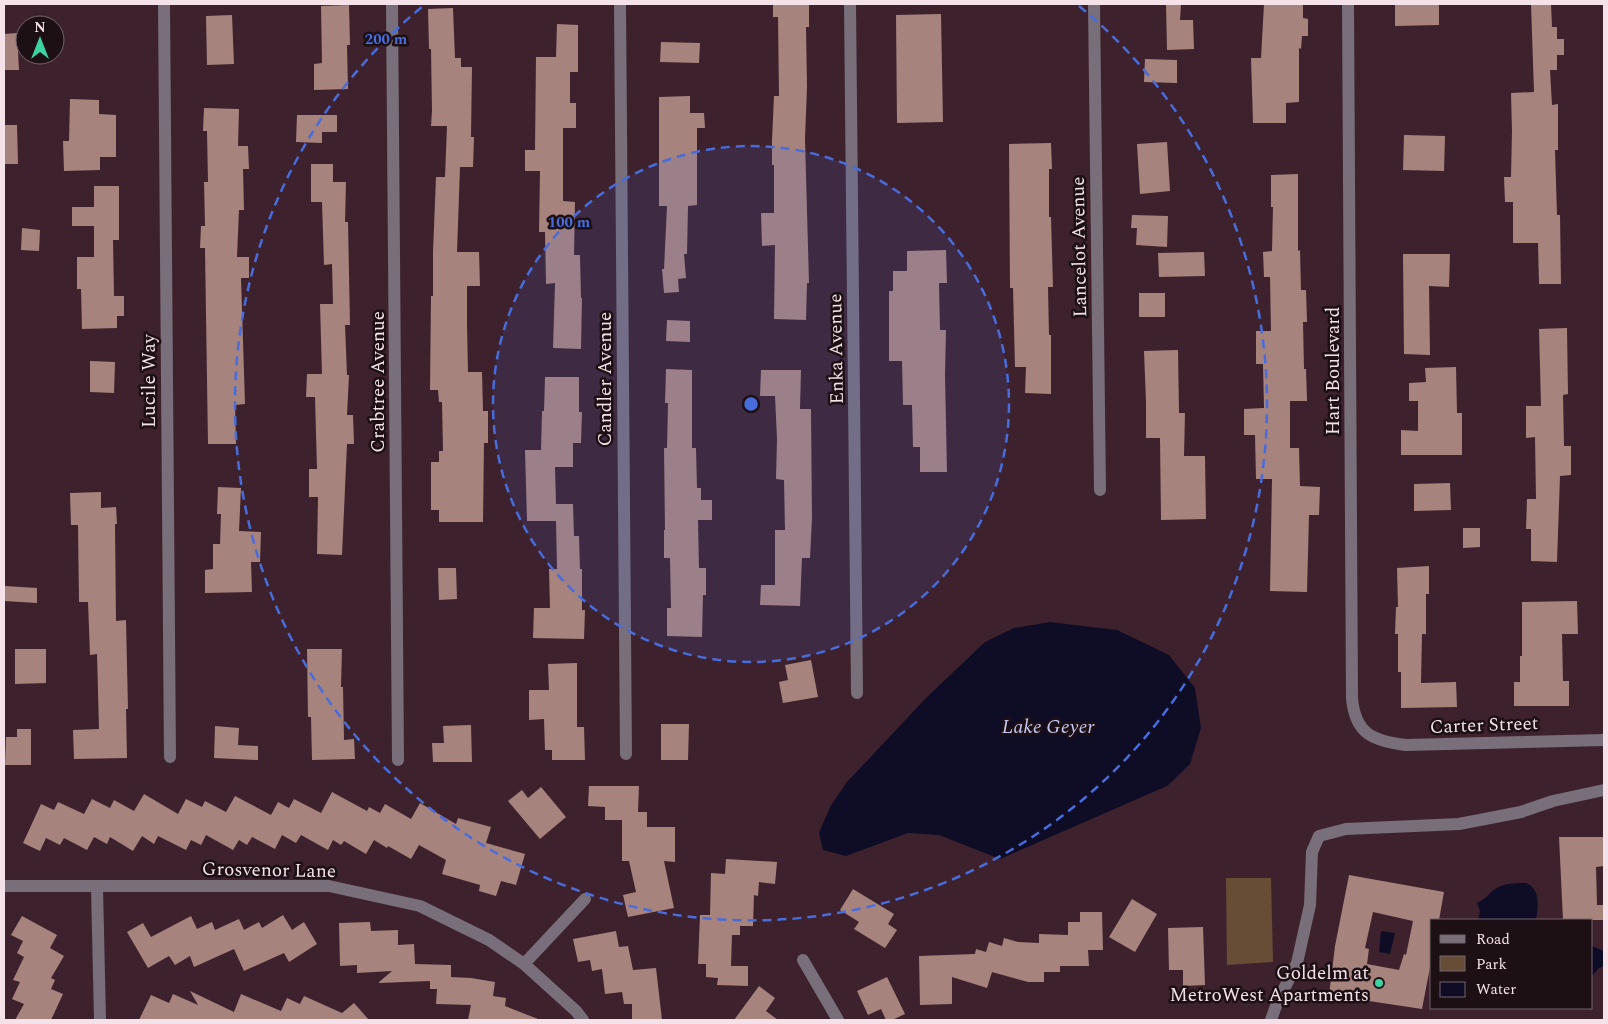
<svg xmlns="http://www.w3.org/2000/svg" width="1608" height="1024" viewBox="0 0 1608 1024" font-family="Spectral,serif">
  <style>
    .green { fill: #674d36 }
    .water { fill: #0f0d26 }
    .building { fill: #a7837e; fill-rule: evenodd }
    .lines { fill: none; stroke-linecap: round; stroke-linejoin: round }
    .minor { stroke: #786f7b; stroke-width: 12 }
    .ring { fill: none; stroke: #486cdb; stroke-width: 2.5; stroke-dasharray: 9 6 }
    .poi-dot { fill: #3dd4a3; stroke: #1c1015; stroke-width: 2 }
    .labels { text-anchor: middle; stroke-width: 5; stroke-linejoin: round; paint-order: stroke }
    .street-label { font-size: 19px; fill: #f5e2e9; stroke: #1c1015 }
    .poi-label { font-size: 19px; fill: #f5e2e9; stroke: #1c1015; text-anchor: end }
    .water-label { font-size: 20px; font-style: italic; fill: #c6c7f5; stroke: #1c1015 }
    .centre { fill: #486cdb; stroke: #1c1015; stroke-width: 2.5 }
    .ring-label { font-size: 15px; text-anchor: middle; font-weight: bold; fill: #486cdb; stroke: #1c1015; stroke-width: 5; stroke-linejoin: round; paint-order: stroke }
  </style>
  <rect width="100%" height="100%" fill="#3d222e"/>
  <!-- green -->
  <path class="green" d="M1226 878H1271L1273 962 1227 965Z"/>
  <!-- water -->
  <path class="water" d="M1050 622 1117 630 1169 655 1195 688 1201 728 1190 764 1167 786 1000 859 939 835 908 833 846 856 823 850 819 833 831 805 847 782 927 697 985 642 1014 628Z
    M1526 883C1541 889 1538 907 1536 920H1478L1480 911 1477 903C1484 900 1486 897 1490 893 1500 883 1513 883 1526 883Z
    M1381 931 1395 933 1390 954 1379 952Z
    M1592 946 1604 951V966L1599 968 1592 976Z"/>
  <!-- building -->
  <path class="building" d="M773 4H809V27H806L807 87 805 139 809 283H807L806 320 774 319 775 245 762 246 761 213H774V165H772V140L774 96H779L778 17H773Z
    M1166 4H1181L1180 20H1193L1194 49 1167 50Z
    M1264 4H1303V18L1308 19V36H1302L1301 49 1299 48V102L1286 103V123H1253L1251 58H1261Z
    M1395 4H1439V25L1395 26Z
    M1531 4H1551L1552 27H1557V39H1564V55H1557V70H1550L1552 105 1558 104V150H1555L1557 215H1560L1561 284H1539L1538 243H1513V202H1505L1504 177H1511L1512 131 1511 93 1534 92Z
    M349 5 350 45H347L348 89 314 90V64L322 63 321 6Z
    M453 8 455 58H461V67H472L471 137H474L473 167H460L457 252H479L480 286H467V324L468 372H482L483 411H488V443H484L483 522H439V510H431V462H439V451H443L442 402H439L438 390H430L431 296H433V252L436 177H445L447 126H431L432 111 431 49H429L428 9Z
    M941 14 943 122 897 123 896 15Z
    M232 15 234 64 207 65 206 16Z
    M557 24 578 25V72H570V103H576V128H563V201L575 202 574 255H580L581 298H582L581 349 553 348 555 283 546 284 545 232H539L540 171H525V150H535L536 57H556Z
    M17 33 19 70H4V34Z
    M661 42 700 43 699 63 660 62Z
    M1145 59 1177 60V83L1144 82Z
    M690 96V113H704L705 128H697V205L688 206 687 254H684L686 278 678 279 679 292 664 293 662 269H664L667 206H659V97Z
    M70 99 99 100V114L116 115V157H100V170L64 171 63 141H69Z
    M204 108 239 109 238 146H248L249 169H243L244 210H239L237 257H249V278H241L245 404 235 405 236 444H208L205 248H200L201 226H205L204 182H208L207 131H203Z
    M297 115H337V132H322V143L296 142Z
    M4 125H17L18 164H4Z
    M1404 135 1445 136 1444 171 1403 170Z
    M1167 142 1170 191 1140 194 1137 144Z
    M1051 143 1052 169H1049V217H1051L1053 287H1048L1049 335H1051V394L1025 393 1026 367H1015L1013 288H1010L1009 144Z
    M311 164H333V182H346L345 222H348L350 325H345L347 375H349L347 415H353L354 444H347L342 555 317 554 318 497H309V469H317L315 397H306L307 374H322L320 304H333L332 264 324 265 322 202H311Z
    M1298 174V251L1300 250 1301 290H1306L1307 322H1303L1304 369H1306L1307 401H1290V448H1299L1300 486 1320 487 1319 515H1309L1307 592 1270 591 1272 479H1256L1255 435H1244V409L1264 408 1263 364H1256V331H1271L1270 277H1264L1263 252 1272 251 1273 207H1271V175Z
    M94 186H119V240H113L114 296H124V316H117V328L82 329 81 289H77V257H94V226H72V207H94Z
    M1132 215 1168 216 1167 247 1136 245 1137 228H1131Z
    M22 228 40 230 39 251 21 250Z
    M946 250 947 283H939L940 330H946L945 375 947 472H920V447H913L912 405H903L902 361H889V291H893V271H907V251Z
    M1204 252 1205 276 1159 277 1158 253Z
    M1403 254H1450L1449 287 1429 286 1430 355 1404 354Z
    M1139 293H1165V317H1139Z
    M667 320 690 321V342L666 341Z
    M1567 328 1568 394 1563 395 1564 446H1571V475L1560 476 1557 562 1531 561V529H1526L1527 499H1536L1535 437 1526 438V406H1541L1539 329Z
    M1178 350 1179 413H1185L1184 456H1205L1206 519 1161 520 1160 438H1146V402L1144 351Z
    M90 361 115 362 114 393 90 392Z
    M1456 367 1457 413H1462V455H1401V430L1418 431V401H1409V383L1426 382 1425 368Z
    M666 369 692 370V448H696L697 488H701V500H712V520H698L699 568H706V595H703L702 637 667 636V608H671L670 558H664V530H665L664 448H667L668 403H665Z
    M761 370H801L800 409H811L812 518 810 558H802L800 606 760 605 761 585H775V530H785L784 480 776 479 777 439 775 396H760Z
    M545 377H579V412H582L581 443H573V467H555L556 504H573L574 536H579L580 569H582V610H585L584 639 533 638 534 608H550L549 569H557L556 521H527L525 450H541L542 411H544Z
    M1450 483 1451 510 1414 511V484Z
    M218 487 241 488 239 531 261 532 260 562H251L252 592 205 593V570L213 569V544H220L221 514H217Z
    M101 492V508L116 507 117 524H115L116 621 126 620 128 709H126L127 758 74 759 73 730 99 729 97 654 90 655 88 602H79L78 525H71L70 493Z
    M1463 528H1480V547L1463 548Z
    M1429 566V594H1426V634H1422L1421 683 1456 682 1457 707 1401 708V672H1398V634H1395L1396 607H1398L1397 568Z
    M438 568H456L457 599 439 600Z
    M5 586 37 588V603L4 601Z
    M1577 601 1578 634H1562L1563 681H1569V706H1514V682H1520V656H1522V602Z
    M15 649H46V683L15 684Z
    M307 649H342L341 687H343L344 740 354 739 355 759 312 760 311 717H308Z
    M811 660 818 697 783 703 779 682 788 680 785 665Z
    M577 663V727H584L585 760H552V750H545L544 719 529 720V690H549L548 664Z
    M661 724H689L688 760H661Z
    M471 725 472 762H433L432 743H444L443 726Z
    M215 726 239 728 238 745 258 746V760L214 758Z
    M17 729H31V765H5L6 737H17Z
    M589 786H639L638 812H647V827H675V862L664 861 674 908 628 917 623 895 636 892 629 861H622V820H605V807L588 806Z
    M541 787 566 817 540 839 508 801 522 790 528 798Z
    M332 792 367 811 369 807 380 813 385 804 411 819 420 803 456 824 458 818 491 827 486 843 525 854 516 885 501 881 496 896 479 891 480 885 442 874 446 860 419 845 411 859 388 846 387 848 374 840 366 854 344 841 341 845 333 840 328 850 301 835 296 843 282 835 275 849 252 837 247 845 239 840 233 850 206 835 201 845 191 840 186 850 158 836 154 844 142 836 133 851 110 837 107 844 94 837 87 850 64 838 60 845 46 838 40 851 23 843 41 804 54 810 58 802 84 814 92 799 110 808 114 800 134 811 144 794 178 814 186 799 202 807 205 801 226 812 235 796 271 815 278 802 289 808 294 799 321 813Z
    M1559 837H1604V866L1596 867 1597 905H1604V920H1563Z
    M726 859 777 862 775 884 759 882 758 896 754 895 753 926H740V935H732L731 966H748V986L717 985 718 978 706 977V964H698L700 915H710L711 873 725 874Z
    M1349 875 1444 892 1439 920H1432V957L1422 1009 1329 995 1335 946ZM1373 912 1413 921 1406 955 1404 954 1399 970 1367 964 1369 949 1365 948Z
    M853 889 894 914 888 924 897 930 885 948 854 929 859 922 840 910Z
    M1132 899 1157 914 1135 952 1109 937Z
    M1080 912H1102L1103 950H1088L1089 966H1060V972H1044V982H1028L992 972 987 988 952 977V1004L920 1005 919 956 975 954 976 949 986 952 989 942 1002 946 1004 938 1018 942 1039 943V934L1068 935V922H1080Z
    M283 915 292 930 304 922 317 944 289 962 284 953 244 971 234 949 194 967 190 956 175 965 169 956 148 968 127 932 143 923 151 937 191 916 197 929 212 922 215 930 239 919 244 930 259 922 262 928Z
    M22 916 57 935 50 948 64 956 51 978 55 980 51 989 63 994 51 1020H15L24 1004 12 999 20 982 13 980 24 957 17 953 23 941 11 935Z
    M370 922 371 931 398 930V945L414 944 415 964 451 965V977L471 978 495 982 493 996 506 998 505 1006 538 1019V1020H468L471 1005 436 1004 437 989H430V981L378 983 392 971 357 973V965L340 966 339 923Z
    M1203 927 1205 985 1183 986V970H1169L1168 928Z
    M616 931 619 947 628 946 633 970 656 968 662 1020H632V1004H624L622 992 605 994 602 969 592 971 590 960 578 962 573 939Z
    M887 977 905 1014 892 1020H886L881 1009 868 1015 857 991Z
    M759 986 775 998 766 1011 778 1020H734Z
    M190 991 234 1012 241 994 281 1011 287 998 300 1004 304 996 342 1013 354 1003 369 1020H139L151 995 169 1003 173 994 198 1005Z"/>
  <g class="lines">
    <!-- minor -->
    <path class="minor" d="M164 4 170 757
      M392 4 398 760
      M620 4 626 754
      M850 4 857 693
      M1094 4 1100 490
      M1348 4 1352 698C1355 734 1373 741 1406 745L1604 740
      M4 886H329L420 906 489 940 524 964 576 1011 583 1020
      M97 887 100 1020
      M803 960 838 1020
      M524 964 585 899
      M1271 1020 1277 1003 1297 963 1310 905 1312 852 1319 836 1346 829 1459 824 1521 812 1553 801 1604 790"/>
  </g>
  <!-- distance rings -->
  <circle cx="751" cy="404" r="258" fill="#486cdb" fill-opacity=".12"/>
  <g class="ring">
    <circle cx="751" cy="404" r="258"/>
    <path d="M1079 6A516 516 0 1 1 423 6"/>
  </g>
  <!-- markers -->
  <circle class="poi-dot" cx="1379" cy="983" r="5"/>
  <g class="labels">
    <!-- street labels -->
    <g class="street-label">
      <text transform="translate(1078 247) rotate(-91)" y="7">Lancelot Avenue</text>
      <text transform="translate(835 349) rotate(-91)" y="7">Enka Avenue</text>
      <text transform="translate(1332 371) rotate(-90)" y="7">Hart Boulevard</text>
      <text transform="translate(604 379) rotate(-90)" y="7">Candler Avenue</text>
      <text transform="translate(148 381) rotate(-90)" y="7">Lucile Way</text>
      <text transform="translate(377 382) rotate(-90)" y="7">Crabtree Avenue</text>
      <text transform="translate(1484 724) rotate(-2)" y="7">Carter Street</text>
      <text transform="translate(269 869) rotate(1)" y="7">Grosvenor Lane</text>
    </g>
    <!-- poi labels -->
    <g class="poi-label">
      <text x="1369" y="979">Goldelm at<tspan x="1369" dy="22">MetroWest Apartments</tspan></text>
    </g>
    <!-- water labels -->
    <g class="water-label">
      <text x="1048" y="733">Lake Geyer</text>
    </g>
  </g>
  <circle cx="751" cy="404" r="8" class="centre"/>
  <g class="ring-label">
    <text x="386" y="44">200 m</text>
    <text x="569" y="227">100 m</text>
  </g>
  <!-- border -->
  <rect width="1608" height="1024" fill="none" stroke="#f5e2e9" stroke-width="10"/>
  <!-- legend -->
  <rect x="1430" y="919" width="162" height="90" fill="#1c1015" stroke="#73646a"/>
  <rect x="1440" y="935" width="25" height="8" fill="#786f7b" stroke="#73646a"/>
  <text x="1476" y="944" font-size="15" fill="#f5e2e9">Road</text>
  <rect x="1440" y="956" width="25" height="15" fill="#674d36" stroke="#73646a"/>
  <text x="1476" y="969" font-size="15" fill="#f5e2e9">Park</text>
  <rect x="1440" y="982" width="25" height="15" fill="#0f0d26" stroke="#73646a"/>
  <text x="1476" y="994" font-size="15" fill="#f5e2e9">Water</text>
  <!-- north arrow -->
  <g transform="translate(40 40)"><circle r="24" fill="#1c1015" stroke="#73646a"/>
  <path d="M0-4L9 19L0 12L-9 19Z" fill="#3dd4a3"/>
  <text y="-8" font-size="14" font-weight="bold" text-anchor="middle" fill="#f5e2e9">N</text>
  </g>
</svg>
